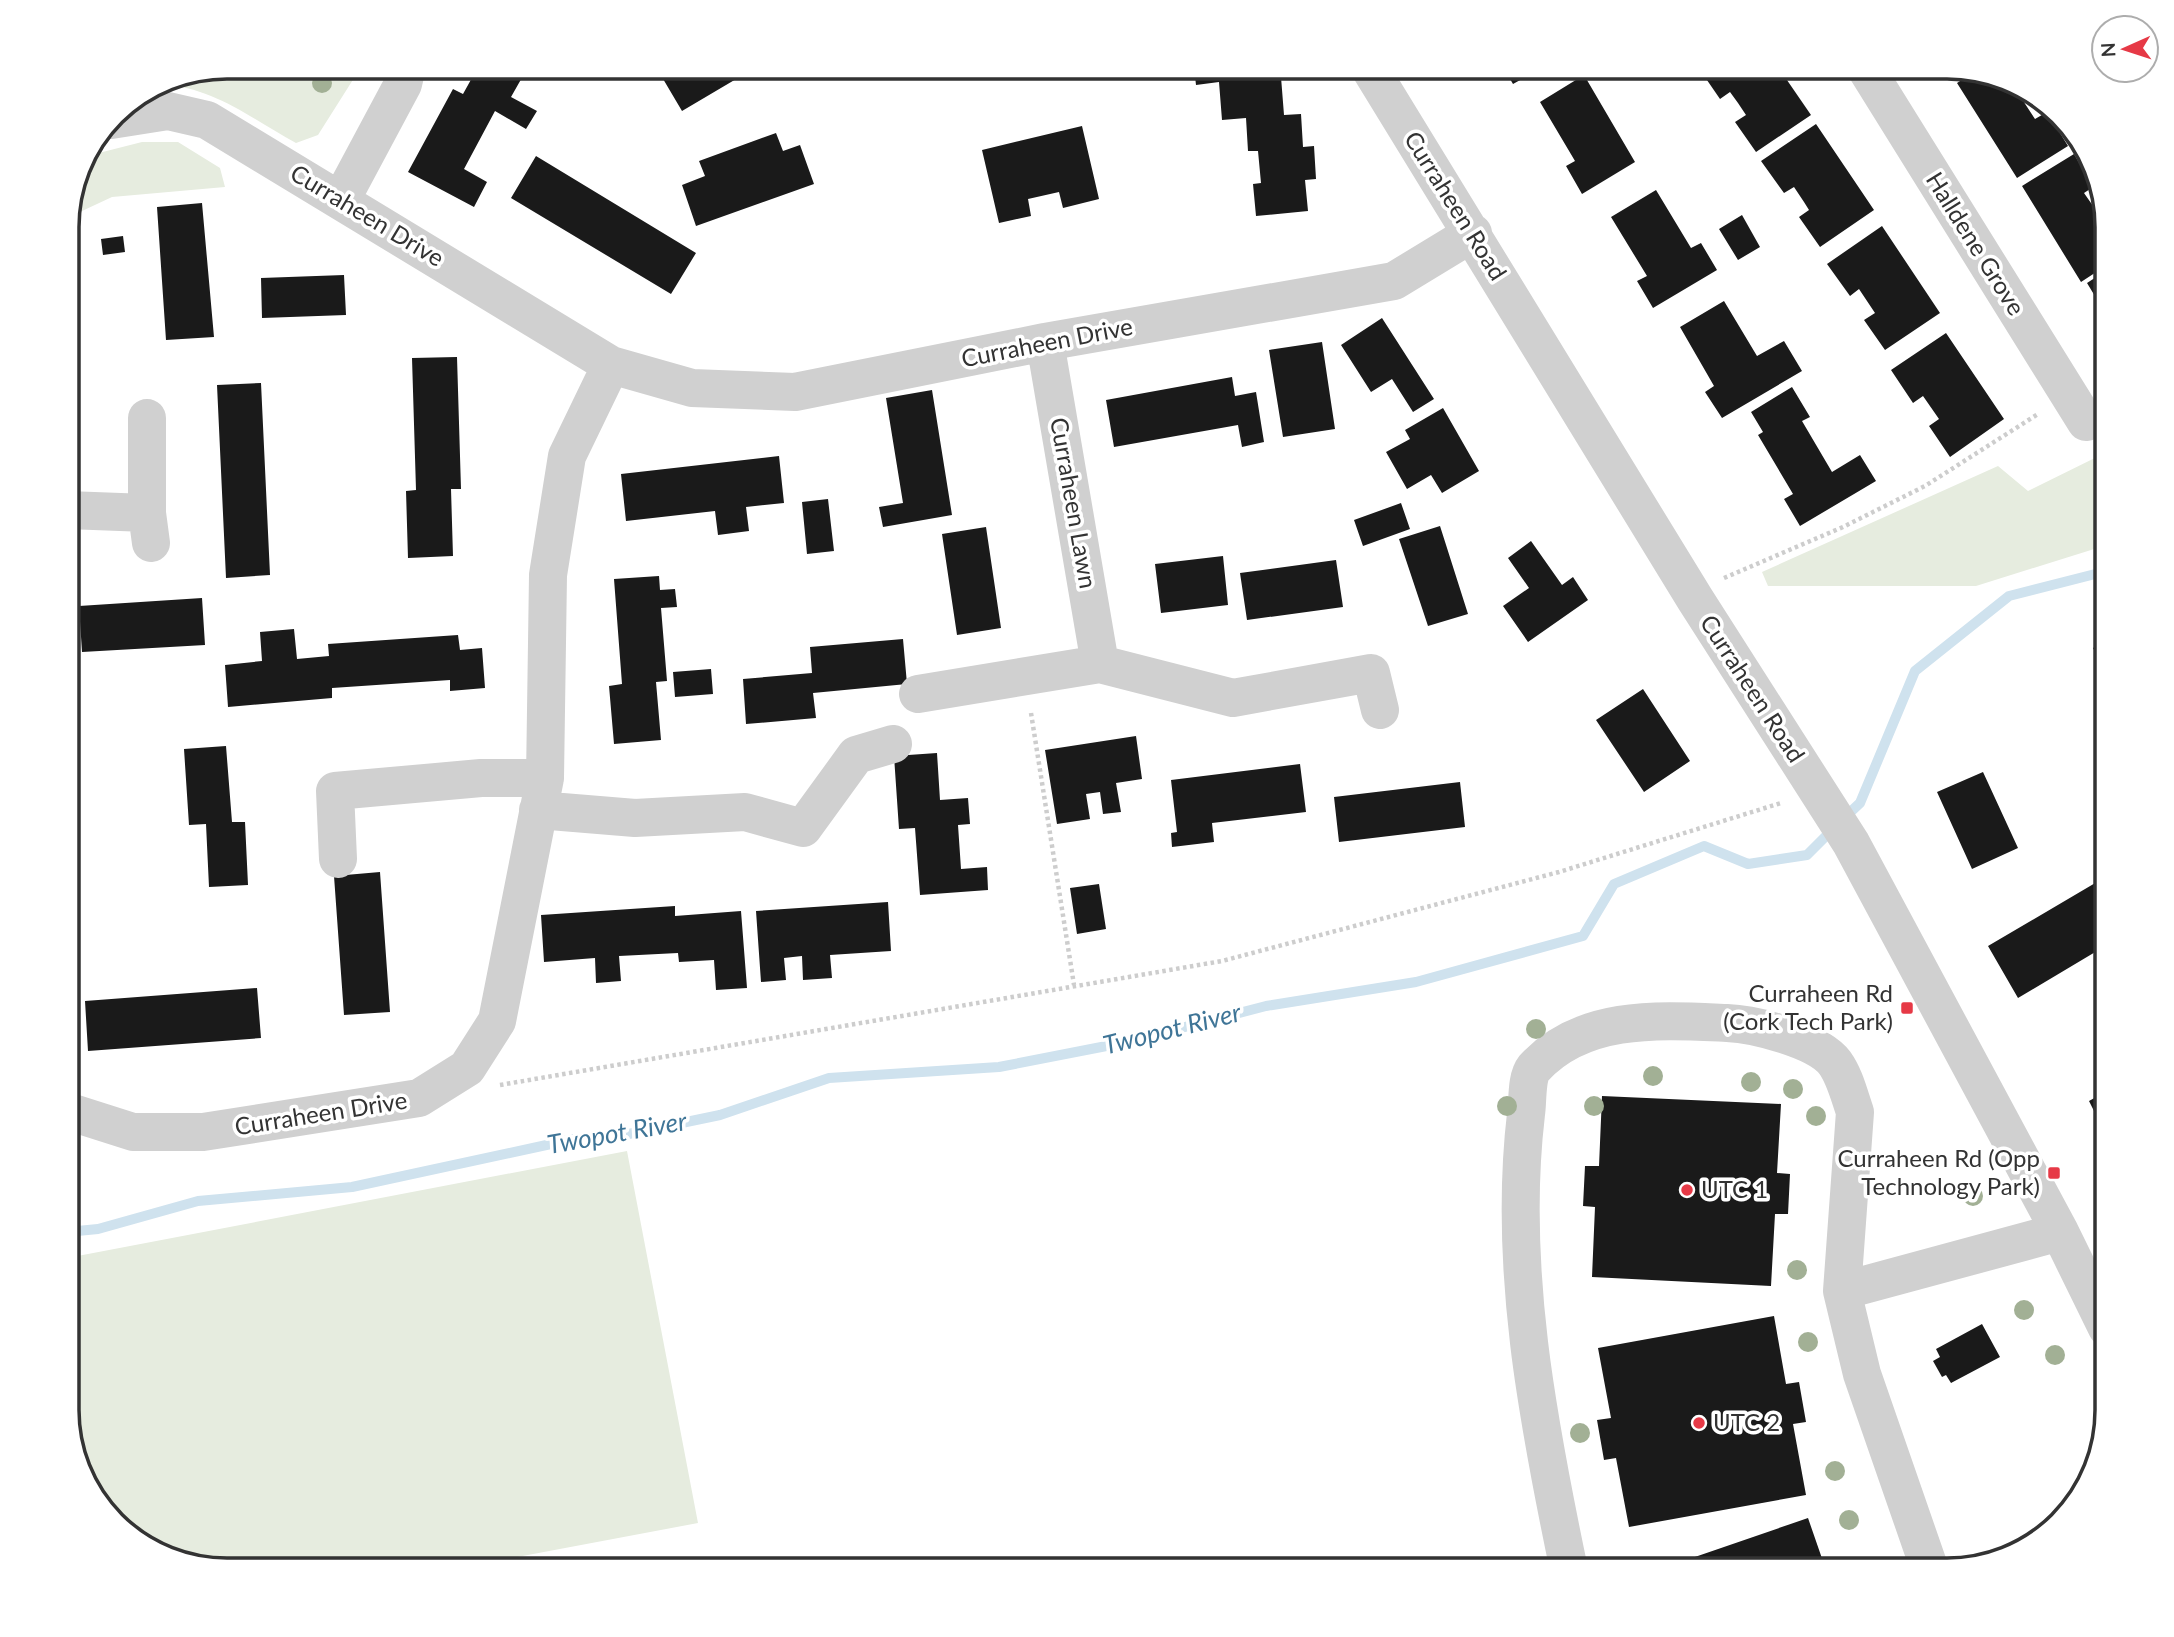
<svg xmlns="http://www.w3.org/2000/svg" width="2174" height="1637" viewBox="0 0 2174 1637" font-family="Lato,sans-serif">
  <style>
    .green { fill: #e6ecdf }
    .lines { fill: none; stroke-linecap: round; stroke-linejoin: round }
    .stream { stroke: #cfe2ee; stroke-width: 10 }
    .building { fill: #1a1a1a }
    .path { stroke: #cdcdcd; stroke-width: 4.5; stroke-dasharray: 3.5 3.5; stroke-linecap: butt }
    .minor { stroke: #d0d0d0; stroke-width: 38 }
    .tree { fill: #a2b095 }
    .poi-dot { fill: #e63946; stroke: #fff; stroke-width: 2.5 }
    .labels { text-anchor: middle; stroke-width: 7; stroke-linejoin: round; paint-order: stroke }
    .street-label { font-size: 24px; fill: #333; stroke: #fff }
    .poi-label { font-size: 24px; fill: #333; stroke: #fff; text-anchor: end }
    .water-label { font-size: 26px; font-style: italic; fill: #3f7597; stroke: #fff }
    .rim { fill: none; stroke: #333; stroke-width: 3.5 }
  </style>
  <rect width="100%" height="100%" fill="#fff"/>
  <!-- green -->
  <path class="green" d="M227 67H361L318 135 296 143C253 120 206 81 154 86L166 79Z
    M142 142H178L220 168 225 187 112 197 82 211 68 213 83 157Z
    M2107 452V545L1976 586H1768L1762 572 1998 466 2028 491Z
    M627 1151 698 1523 449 1570H226L129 1537 83 1482 67 1420V1258Z"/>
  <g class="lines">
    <!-- stream -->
    <path class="stream" d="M1844 818 1860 803 1915 671 2009 596 2107 571
      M67 1232 98 1229 198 1201 352 1187 574 1139 619 1136 720 1115 829 1078 999 1067 1127 1042 1266 1006 1416 982 1583 936 1614 884 1704 846 1748 864 1807 855 1833 829"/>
  </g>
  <!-- building -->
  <path class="building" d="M478 67H528L511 97 537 111 526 129 495 111 464 169 487 182 474 207 408 172 453 89 463 94Z
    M656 67H745L748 72 682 111Z
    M933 67H963V68L934 73Z
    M1194 67H1258L1259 79 1281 77 1284 115 1301 114 1303 147 1314 146 1316 179 1305 180 1308 211 1256 216 1253 184 1261 183 1258 151H1248L1246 118 1222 120 1219 82 1196 85Z
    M1503 67H1543L1513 84Z
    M1698 67H1778L1811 115 1756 152 1735 122 1746 115 1738 103 1730 92 1720 99Z
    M1943 67H1948L1964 72 1951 80Z
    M1971 74 2016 90 2035 119 2047 112 2068 146 2017 178 1957 83Z
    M1584 75 1635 162 1582 194 1566 166 1575 161 1540 102Z
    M1816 124 1874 210 1820 247 1799 217 1809 210 1804 202 1794 187 1784 193 1761 161Z
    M1082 126 1099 199 1063 208 1059 192 1028 199 1031 216 999 223 982 150Z
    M776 133 783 151 800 145 814 184 696 226 682 185 705 176 699 161Z
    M2074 154 2093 187 2084 193 2107 226V265L2081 282 2022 186Z
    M536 156 696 253 671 294 511 198Z
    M1656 190 1691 248 1701 243 1717 270 1653 308 1637 281 1647 276 1611 217Z
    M202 203 214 337 166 340 157 207Z
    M1742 215 1760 247 1738 260 1719 229Z
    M1882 226 1940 313 1885 350 1864 320 1875 313 1859 289 1850 296 1827 264Z
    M123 236 125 252 103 255 101 239Z
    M2107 270V316L2087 283Z
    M344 275 346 315 262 318 261 278Z
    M1724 301 1757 356 1784 341 1802 371 1722 418 1705 392 1714 386 1680 327Z
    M1382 318 1434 399 1413 412 1392 379 1371 392 1341 345Z
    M1946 333 2004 419 1950 457 1929 426 1939 419 1923 396 1913 403 1891 370Z
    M1322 342 1335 429 1283 437 1269 350Z
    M457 357 461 489H451L453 556 408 558 406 491 416 490 412 358Z
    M1232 377 1235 396 1256 392 1264 442 1242 447 1238 425 1114 447 1106 400Z
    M261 383 270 575 226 578 217 385Z
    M1792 387 1810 417 1802 421 1832 472 1860 455 1876 481 1800 526 1784 499 1793 494 1758 435 1763 432 1751 412Z
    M932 390 952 515 883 527 879 507 903 503 886 398Z
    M1443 408 1479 471 1442 493 1431 475 1407 489 1386 452 1410 439 1405 430Z
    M779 456 784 503 746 507 749 531 718 535 715 511 626 521 621 474Z
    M828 499 834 551 807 554 802 502Z
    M1401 503 1410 529 1363 546 1354 520Z
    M1440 526 1468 614 1428 626 1399 539Z
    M986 527 1001 628 957 635 942 534Z
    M1531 541 1562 585 1573 577 1588 600 1528 642 1503 606 1529 588 1508 558Z
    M1223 556 1228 605 1161 613 1155 564Z
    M1336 560 1343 607 1247 620 1240 573Z
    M659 576 660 590 675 589 677 607 661 608 667 681 656 682 661 740 614 744 609 686 622 684 614 579Z
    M202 598 205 645 82 652 79 606Z
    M294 629 297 659 329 656 328 644 458 635 460 650 482 648 485 688 450 691V680L332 688V698L228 707 225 665 262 661 260 632Z
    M903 639 907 684 813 693 816 718 746 724 743 679 812 673 810 647Z
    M2107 640V674L2093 648Z
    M711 669 713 694 675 697 673 672Z
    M1643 689 1690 761 1644 792 1596 720Z
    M1136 736 1142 779 1116 783 1121 812 1103 814 1100 792 1086 794 1090 819 1057 824 1045 750Z
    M226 746 232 822H245L248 885 209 887 206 824 189 825 184 749Z
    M937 753 940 800 968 798 970 824 958 825 961 869 987 867 988 890 920 895 915 828 899 829 894 756Z
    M1300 764 1306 812 1212 823 1214 842 1172 847 1171 833 1177 832 1171 780Z
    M1983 772 2018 848 1972 869 1937 792Z
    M1460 782 1465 827 1339 842 1334 797Z
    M380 872 390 1012 344 1015 334 876Z
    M2102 879 2107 888V945L2018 998 1988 946Z
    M1099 884 1106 929 1077 934 1070 888Z
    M888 902 891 951 830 955 832 978 803 980 802 956 784 958 786 980 761 982 756 911Z
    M675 906V916L741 911 747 988 716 990 714 960 679 962 678 953 619 956 621 981 596 983 595 958 544 962 541 915Z
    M257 988 261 1038 88 1051 85 1001Z
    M2107 1091V1137L2089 1101Z
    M1602 1096 1781 1104 1777 1173 1790 1174 1788 1214H1775L1771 1286 1592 1277 1595 1207 1583 1206 1585 1166H1599Z
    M1774 1316 1786 1384 1799 1382 1806 1422 1793 1424 1806 1495 1629 1527 1616 1458 1604 1460 1597 1420 1611 1418 1598 1348Z
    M1982 1324 2000 1357 1951 1383 1946 1375 1942 1377 1933 1361 1940 1357 1936 1349Z
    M1808 1518 1826 1570H1657Z"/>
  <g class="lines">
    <!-- path -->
    <path class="path" d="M1724 578 1843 527 1925 486 2038 414
      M1031 713 1074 985
      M500 1085 1222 961 1559 872 1781 803"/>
    <!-- minor -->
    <path class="minor" d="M1369 67 1695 599 1851 843 2060 1232 2107 1328
      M1865 67 2086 422
      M111 120 168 111 207 120 611 365 692 388 795 392 1045 342 1394 281 1473 233
      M341 200 403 84 407 67
      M1045 342 1100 664 1233 698 1371 673 1380 710
      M147 418V513L151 543
      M67 510 147 513
      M918 694 1100 664
      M538 810 635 818 745 812 803 828 856 755 893 744
      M338 859 335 791 481 778H545
      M67 1111 133 1132H203L419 1098 467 1068 497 1021 545 778 548 575 567 456 611 365
      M1842 1291 2060 1232
      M1569 1570C1538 1422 1508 1266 1526 1114 1528 1102 1526 1078 1534 1068 1583 1014 1661 1020 1727 1023 1754 1024 1818 1040 1835 1063 1845 1077 1849 1095 1855 1112L1842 1291 1862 1374 1930 1570"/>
  </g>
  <!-- trees -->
  <g class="tree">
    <circle cx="322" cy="83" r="10"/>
    <circle cx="1536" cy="1029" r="10"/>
    <circle cx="1653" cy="1076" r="10"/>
    <circle cx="1751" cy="1082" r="10"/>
    <circle cx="1793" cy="1089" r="10"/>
    <circle cx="1507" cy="1106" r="10"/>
    <circle cx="1594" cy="1106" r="10"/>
    <circle cx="1816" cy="1116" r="10"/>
    <circle cx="1973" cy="1196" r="10"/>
    <circle cx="1797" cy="1270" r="10"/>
    <circle cx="2024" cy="1310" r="10"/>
    <circle cx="1808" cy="1342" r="10"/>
    <circle cx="2055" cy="1355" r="10"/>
    <circle cx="1580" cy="1433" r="10"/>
    <circle cx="1835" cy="1471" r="10"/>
    <circle cx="1849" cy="1520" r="10"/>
  </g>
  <!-- markers -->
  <g class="poi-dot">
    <rect x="1900" y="1001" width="14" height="14" rx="3.5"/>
    <rect x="2047" y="1166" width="14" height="14" rx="3.5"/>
    <circle cx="1687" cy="1190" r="7"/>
    <circle cx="1699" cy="1423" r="7"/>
  </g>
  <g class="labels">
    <!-- street labels -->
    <g class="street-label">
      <text transform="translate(1455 206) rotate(58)" y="8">Curraheen Road</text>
      <text transform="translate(367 216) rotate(31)" y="8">Curraheen Drive</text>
      <text transform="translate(1975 244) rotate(58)" y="8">Halldene Grove</text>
      <text transform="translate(1047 343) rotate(-11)" y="8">Curraheen Drive</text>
      <text transform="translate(1073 503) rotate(80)" y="8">Curraheen Lawn</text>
      <text transform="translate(1752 689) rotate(57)" y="8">Curraheen Road</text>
      <text transform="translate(321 1114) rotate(-9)" y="8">Curraheen Drive</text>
    </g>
    <!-- poi labels -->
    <g class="poi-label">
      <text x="1893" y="1002">Curraheen Rd<tspan x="1893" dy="28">(Cork Tech Park)</tspan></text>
      <text x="2040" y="1167">Curraheen Rd (Opp<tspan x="2040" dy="28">Technology Park)</tspan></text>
      <text x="1701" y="1198" text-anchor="start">UTC 1</text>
      <text x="1713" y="1431" text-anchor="start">UTC 2</text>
    </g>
    <!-- water labels -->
    <g class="water-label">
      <text transform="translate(1172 1029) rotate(-14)" y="9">Twopot River</text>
      <text transform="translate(617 1133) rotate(-10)" y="9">Twopot River</text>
    </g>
  </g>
  <!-- crop -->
  <path d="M0 0H2174V1637H0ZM227 79H1947A148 148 0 0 1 2095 227V1410A148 148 0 0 1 1947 1558H227A148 148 0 0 1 79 1410V227A148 148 0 0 1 227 79Z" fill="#fff" fill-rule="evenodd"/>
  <path class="rim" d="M227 79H1947A148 148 0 0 1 2095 227V1410A148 148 0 0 1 1947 1558H227A148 148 0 0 1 79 1410V227A148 148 0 0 1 227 79Z"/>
  <!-- north arrow -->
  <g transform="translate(2125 49) rotate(267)"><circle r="33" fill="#ffffff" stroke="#adadad" stroke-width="2"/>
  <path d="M0-5L12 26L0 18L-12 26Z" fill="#e63946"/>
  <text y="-10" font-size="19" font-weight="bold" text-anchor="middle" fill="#333333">N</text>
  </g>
</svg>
